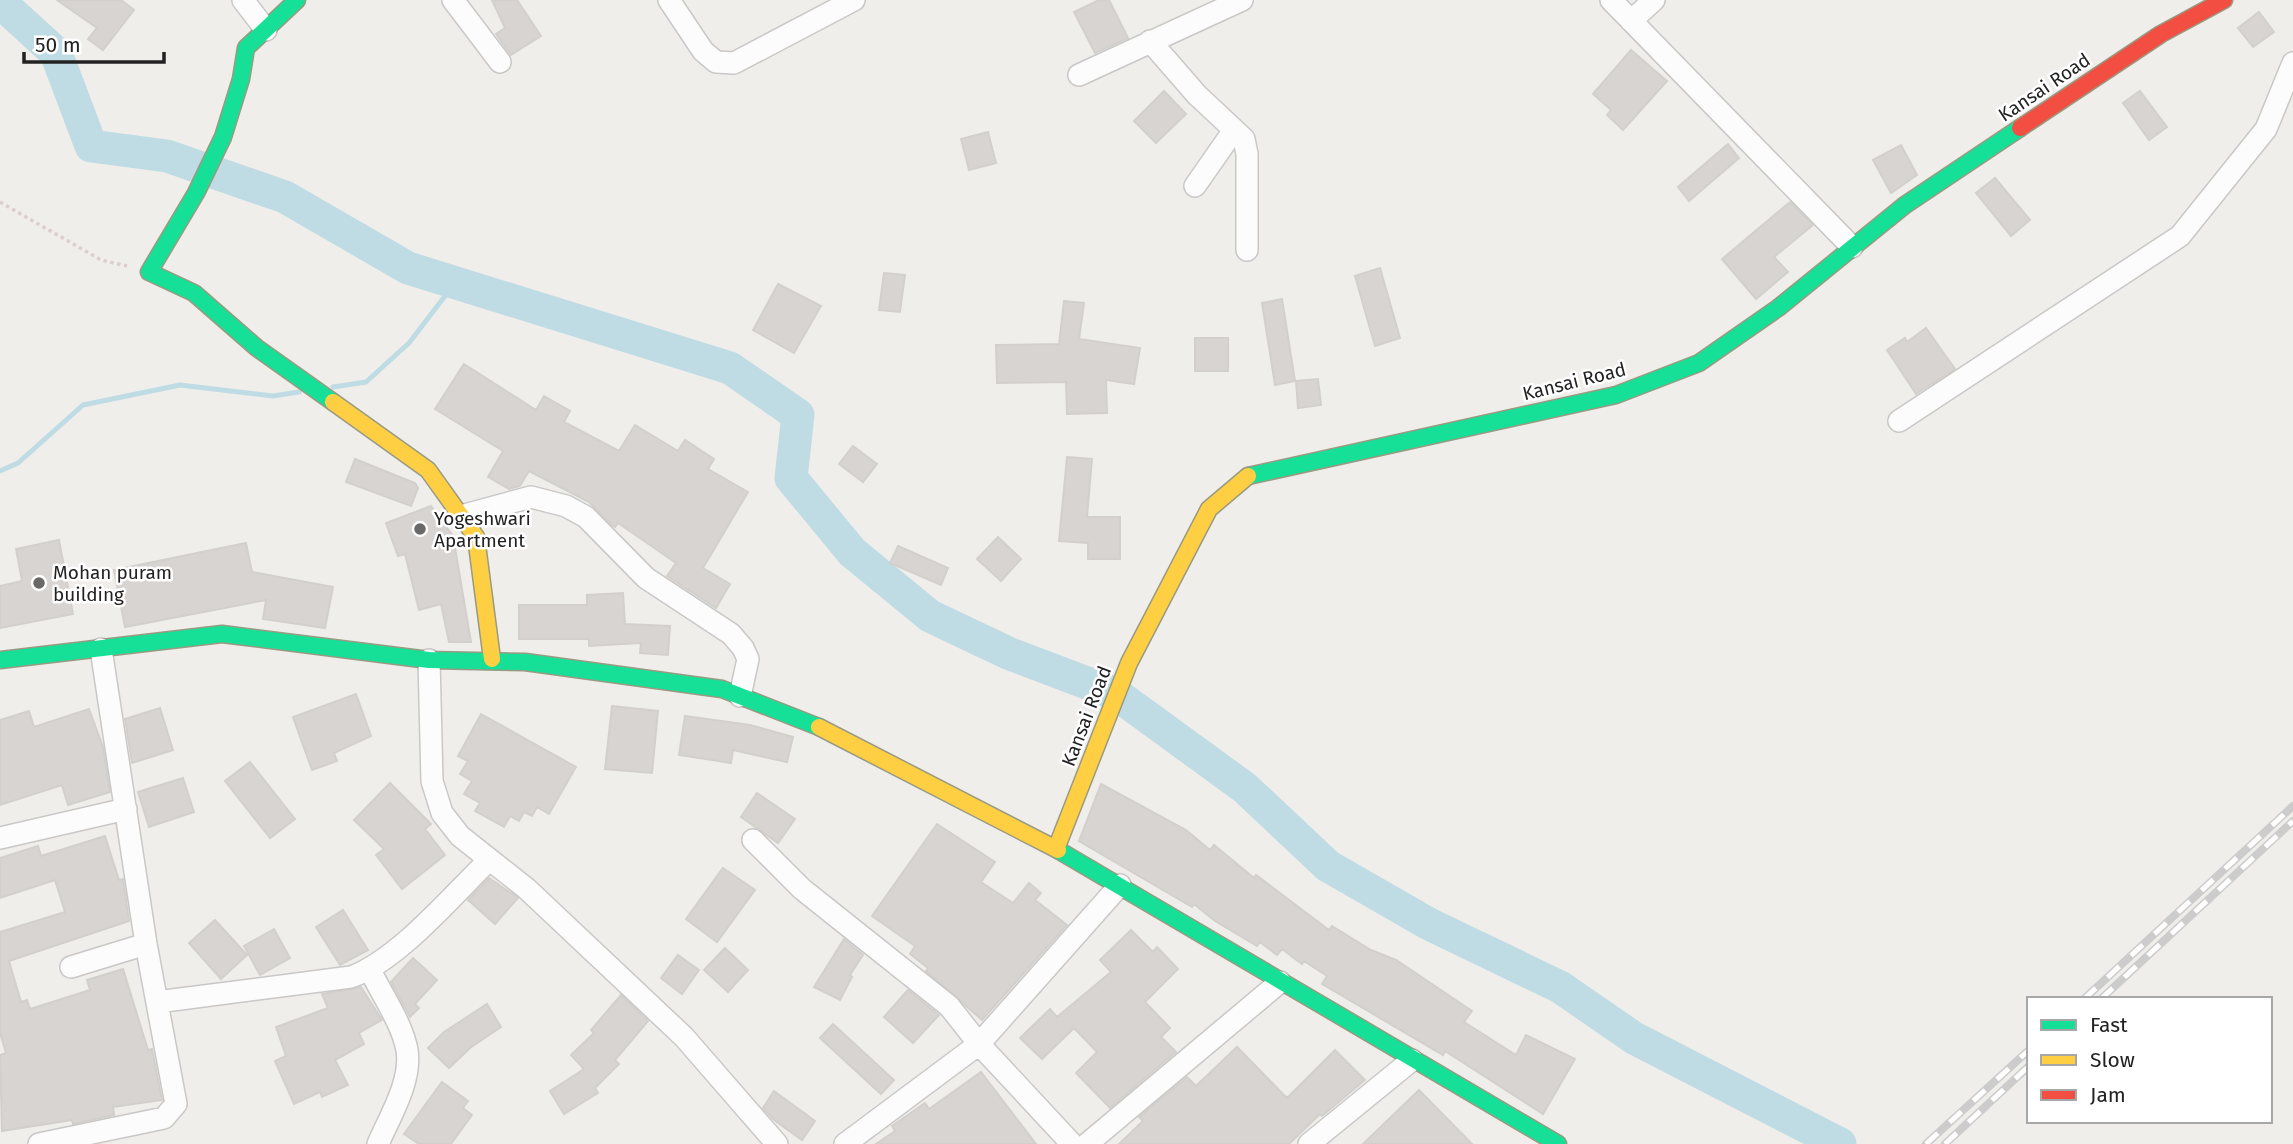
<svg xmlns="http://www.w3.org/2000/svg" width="2293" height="1144" viewBox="0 0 2293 1144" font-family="'Fira Sans',sans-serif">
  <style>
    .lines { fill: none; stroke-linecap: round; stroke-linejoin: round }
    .stream { stroke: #bfdbe3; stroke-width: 5 }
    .river { stroke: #bfdbe3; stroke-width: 33 }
    .building { fill: #d7d4d2; stroke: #d3d0cc; stroke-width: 2 }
    .street-casing { stroke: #c9c8c7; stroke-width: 24 }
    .fast-casing { stroke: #999a82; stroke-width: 19 }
    .slow-casing { stroke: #999a82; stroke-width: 19 }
    .jam-casing { stroke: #999a82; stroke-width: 19 }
    .path { stroke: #dccecd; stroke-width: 3.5; stroke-dasharray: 3.5 3.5; stroke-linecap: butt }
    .street { stroke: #fdfcfc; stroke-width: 21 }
    .fast { stroke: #16e098; stroke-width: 16 }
    .slow { stroke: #ffcf43; stroke-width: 16 }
    .jam { stroke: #f24e42; stroke-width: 16 }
    .rail-casing { stroke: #ccc; stroke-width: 8 }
    .rail { stroke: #fff; stroke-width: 5; stroke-dasharray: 16; stroke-linecap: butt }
    .poi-dot { fill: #6a6968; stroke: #fff; stroke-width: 2.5 }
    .labels { text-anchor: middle; stroke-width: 5; stroke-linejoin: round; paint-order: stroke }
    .street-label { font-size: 19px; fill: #222; stroke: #fff }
    .poi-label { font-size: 19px; fill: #222; stroke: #fff; text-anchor: start }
  </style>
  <rect width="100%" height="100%" fill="#f0eeeb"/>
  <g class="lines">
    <!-- stream -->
    <path class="stream" d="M333 387 366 382 409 343 455 283
      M0 471 18 463 83 405 180 385 273 396 299 392"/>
    <!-- river -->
    <path class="river" d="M0 2 56 53 91 146 167 156 285 197 408 268 730 368 798 415 791 478 852 552 930 616 1008 653 1116 694 1245 788 1328 866 1429 924 1560 987 1634 1038 1840 1144"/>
  </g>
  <!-- building -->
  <path class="building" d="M57 0H121L134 10 103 50 88 39 97 28Z
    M492 0H517L541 36 511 55 496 34 505 28Z
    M1099 0H1109L1128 38 1095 53 1074 12Z
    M2259 12 2274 32 2253 47 2238 28Z
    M1631 50 1667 81 1623 130 1607 115 1611 110 1593 94Z
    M1164 91 1186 114 1156 143 1134 121Z
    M2140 91 2167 127 2149 140 2123 103Z
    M988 132 996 163 969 170 961 139Z
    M1728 144 1739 158 1689 201 1678 187Z
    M1901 145 1917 175 1891 193 1873 160Z
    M1995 178 2030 220 2011 236 1976 193Z
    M1790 202 1813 225 1774 257 1788 272 1756 299 1722 259Z
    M1380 268 1400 338 1375 346 1355 276Z
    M884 273 905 275 900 312 879 310Z
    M778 284 821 306 794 353 753 330Z
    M1282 299 1295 381 1275 385 1262 303Z
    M1064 301 1084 303 1079 339 1140 348 1134 384 1106 380 1107 413 1067 414 1066 382 997 383 996 345 1059 344Z
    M1926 328 1955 369 1916 394 1887 350 1905 338 1907 342Z
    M1195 338H1228V371H1195Z
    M464 364 536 410 544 396 570 411 564 422 619 451 635 425 678 451 685 440 714 459 708 469 748 492 703 568 730 584 716 608 667 576 676 563 618 523 615 527 612 525 589 502 529 471 520 486 509 489 488 477 503 451 435 409Z
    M1318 379 1321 405 1298 408 1296 381Z
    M853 446 877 464 863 482 839 464Z
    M1067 457 1092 459 1087 517H1120V559H1088V543L1059 541Z
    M355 459 415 483 418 488 411 506 346 482Z
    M431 506 453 536 471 642H449L441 604 419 610 405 554 398 556 386 523Z
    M998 537 1021 559 1001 581 977 559Z
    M59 540 73 614 0 628V586L22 581 16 549Z
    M246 543 252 572 333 587 325 628 263 619 266 600 125 627 114 570Z
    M898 546 948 568 941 585 890 563Z
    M623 593 625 624 670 626 668 655 640 653 641 643 589 646V639H519V605H587V595Z
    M356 694 371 736 334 753 337 761 312 770 293 717Z
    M612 706 658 711 652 773 605 769Z
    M160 708 173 750 132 763 125 719Z
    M89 709 103 747 110 792 68 805 62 785 0 805V720L29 711 34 727Z
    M481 714 576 767 549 814 537 807 532 816 524 812 519 821 510 816 504 827 475 811 480 803 464 794 472 781 460 774 468 761 458 756Z
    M685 716 750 725 793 737 787 762 733 750 731 763 679 755Z
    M250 762 295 819 270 838 225 781Z
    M183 778 194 812 149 827 138 792Z
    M390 783 431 824 425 829 445 855 402 889 376 855 384 849 354 820Z
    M1101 784 1186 830 1210 850 1214 845 1254 878 1256 875 1329 930 1332 926 1371 950 1396 960 1472 1011 1464 1022 1516 1055 1526 1035 1575 1059 1543 1114 1445 1051 1443 1055 1322 984 1327 976 1304 961 1302 964 1282 949 1277 955 1260 942 1257 946 1215 921 1194 904 1192 907 1079 841Z
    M757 793 795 819 778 843 741 817Z
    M937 824 995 862 981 882 1013 903 1029 883 1041 893 1035 900 1067 925 982 1020 926 971 928 968 910 954 915 946 872 916Z
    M105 836 119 880 123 879 129 921 9 961 21 1002 27 1000 30 1009 90 990 87 980 123 969 148 1050 152 1049 162 1100 113 1107 114 1115 73 1124 72 1120 2 1131 0 1055 6 1053 0 1033V932L65 912 55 880 0 898V858L38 846 41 856Z
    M723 868 755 890 717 942 686 919Z
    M489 878 518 898 495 924 468 900Z
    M343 910 368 950 340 965 316 927Z
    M215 920 247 955 221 979 189 943Z
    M274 929 290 958 260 975 244 946Z
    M1131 930 1153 952 1157 947 1178 969 1145 1002 1170 1028 1161 1037 1176 1052 1110 1108 1076 1073 1097 1052 1074 1028 1042 1059 1020 1038 1050 1009 1057 1017 1111 972 1100 960Z
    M844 939 863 955 850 975 852 977 840 1000 814 987Z
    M725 948 748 970 728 992 704 970Z
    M678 955 699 970 682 994 661 978Z
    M413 958 437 980 415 1004 419 1008 410 1017 391 982Z
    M361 987 382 1020 359 1033 364 1044 335 1060 348 1085 322 1097 320 1092 294 1104 275 1061 286 1056 276 1027 328 1008 322 994Z
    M908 990 939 1015 913 1043 884 1017Z
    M621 995 648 1021 615 1060 619 1064 595 1088 598 1093 564 1114 550 1091 584 1069 571 1055 594 1033 591 1030Z
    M487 1004 501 1027 470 1048 449 1068 428 1048 444 1032Z
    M833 1024 894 1080 881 1094 820 1038Z
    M1237 1047 1287 1098 1335 1050 1365 1080 1322 1116 1320 1114 1289 1144H1119L1143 1121 1139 1117 1187 1077 1196 1086Z
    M981 1072 1036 1144H876L895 1131 892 1126 925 1103 929 1109Z
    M442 1082 468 1101 463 1108 472 1115 451 1144H419L404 1134Z
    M1419 1090 1472 1144H1363Z
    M774 1091 815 1121 802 1140 774 1120 763 1108Z"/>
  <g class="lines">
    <defs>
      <path id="street" d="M243 0 266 30
        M453 0 500 62
        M669 0 703 51 716 62 734 63 854 0
        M1611 0 1852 247
        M1631 21 1654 0
        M1150 41 1197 95 1244 139 1247 154V250
        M1079 75 1242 0
        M1195 186 1234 130
        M1899 421 2180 236 2266 129 2293 63
        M461 516 531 497 566 506 586 517 646 578 731 634 743 648 748 659 740 696
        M429 660 432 781 442 813 460 836 527 889 684 1037 777 1144
        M0 838 126 809
        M753 840 802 889 949 1006 979 1044 1072 1144
        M71 967 146 944
        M370 970C382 995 402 1023 407 1050 412 1081 390 1116 378 1144
        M157 1002 351 977C398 960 451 897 488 861
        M39 1144 164 1118 176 1104 146 944 101 649
        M845 1144 979 1044 1120 885
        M1087 1144 1280 982
        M1309 1144 1412 1060"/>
      <path id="fast" d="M297 0 246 48 241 79 223 137 196 193 149 272 194 293 257 348 333 402
        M1248 476 1616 395 1699 363 1778 308 1905 205 2020 128
        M0 660 222 634 429 660 525 662 722 689 819 727
        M1058 850 1558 1144"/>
      <path id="slow" d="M333 402 428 470 476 537 492 659
        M819 727 1058 850
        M1056 849 1129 663 1209 509 1248 476"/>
      <path id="jam" d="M2020 128 2161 34 2224 0"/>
    </defs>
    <!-- street casing -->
    <use href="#street" class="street-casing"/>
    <!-- fast casing -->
    <use href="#fast" class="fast-casing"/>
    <!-- slow casing -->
    <use href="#slow" class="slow-casing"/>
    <!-- jam casing -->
    <use href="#jam" class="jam-casing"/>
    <!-- path -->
    <path class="path" d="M0 202 101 260 127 266"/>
    <!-- street -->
    <use href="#street" class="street"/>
    <!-- fast -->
    <use href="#fast" class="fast"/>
    <!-- slow -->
    <use href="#slow" class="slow"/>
    <!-- jam -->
    <use href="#jam" class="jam"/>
    <defs>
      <path id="rail" d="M2084 999 2293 806
        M2101 999 2293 821
        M1926 1144 2029 1050
        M1945 1144 2029 1066"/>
    </defs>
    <!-- rail casing -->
    <use href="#rail" class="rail-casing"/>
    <!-- rail -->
    <use href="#rail" class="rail"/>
  </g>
  <!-- markers -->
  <g class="poi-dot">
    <circle cx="420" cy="529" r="7"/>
    <circle cx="39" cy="583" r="7"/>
  </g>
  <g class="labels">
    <!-- street labels -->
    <g class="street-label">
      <text transform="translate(2044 87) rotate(-34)" y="7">Kansai Road</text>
      <text transform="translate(1574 381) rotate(-14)" y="7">Kansai Road</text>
      <text transform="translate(1086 716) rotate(-69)" y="7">Kansai Road</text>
    </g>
    <!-- poi labels -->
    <g class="poi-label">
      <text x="434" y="525">Yogeshwari<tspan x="434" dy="22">Apartment</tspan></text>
      <text x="53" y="579">Mohan puram<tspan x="53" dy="22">building</tspan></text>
    </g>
  </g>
  <!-- legend -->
  <rect x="2027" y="997" width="245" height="126" fill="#ffffff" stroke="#a7a7a7" stroke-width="2"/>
  <rect x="2041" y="1020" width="35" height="10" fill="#16e098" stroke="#a7a7a7" stroke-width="2"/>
  <text x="2090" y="1032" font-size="21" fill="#222222">Fast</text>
  <rect x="2041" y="1055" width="35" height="10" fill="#ffcf43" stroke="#a7a7a7" stroke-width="2"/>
  <text x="2090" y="1067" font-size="21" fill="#222222">Slow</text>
  <rect x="2041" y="1090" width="35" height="10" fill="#f24e42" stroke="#a7a7a7" stroke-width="2"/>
  <text x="2090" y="1102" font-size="21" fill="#222222">Jam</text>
  <!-- scale -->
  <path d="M24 52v10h140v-10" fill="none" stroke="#222222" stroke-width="3.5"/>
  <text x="35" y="52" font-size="21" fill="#222222" stroke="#ffffff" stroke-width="5" paint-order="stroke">50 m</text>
</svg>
